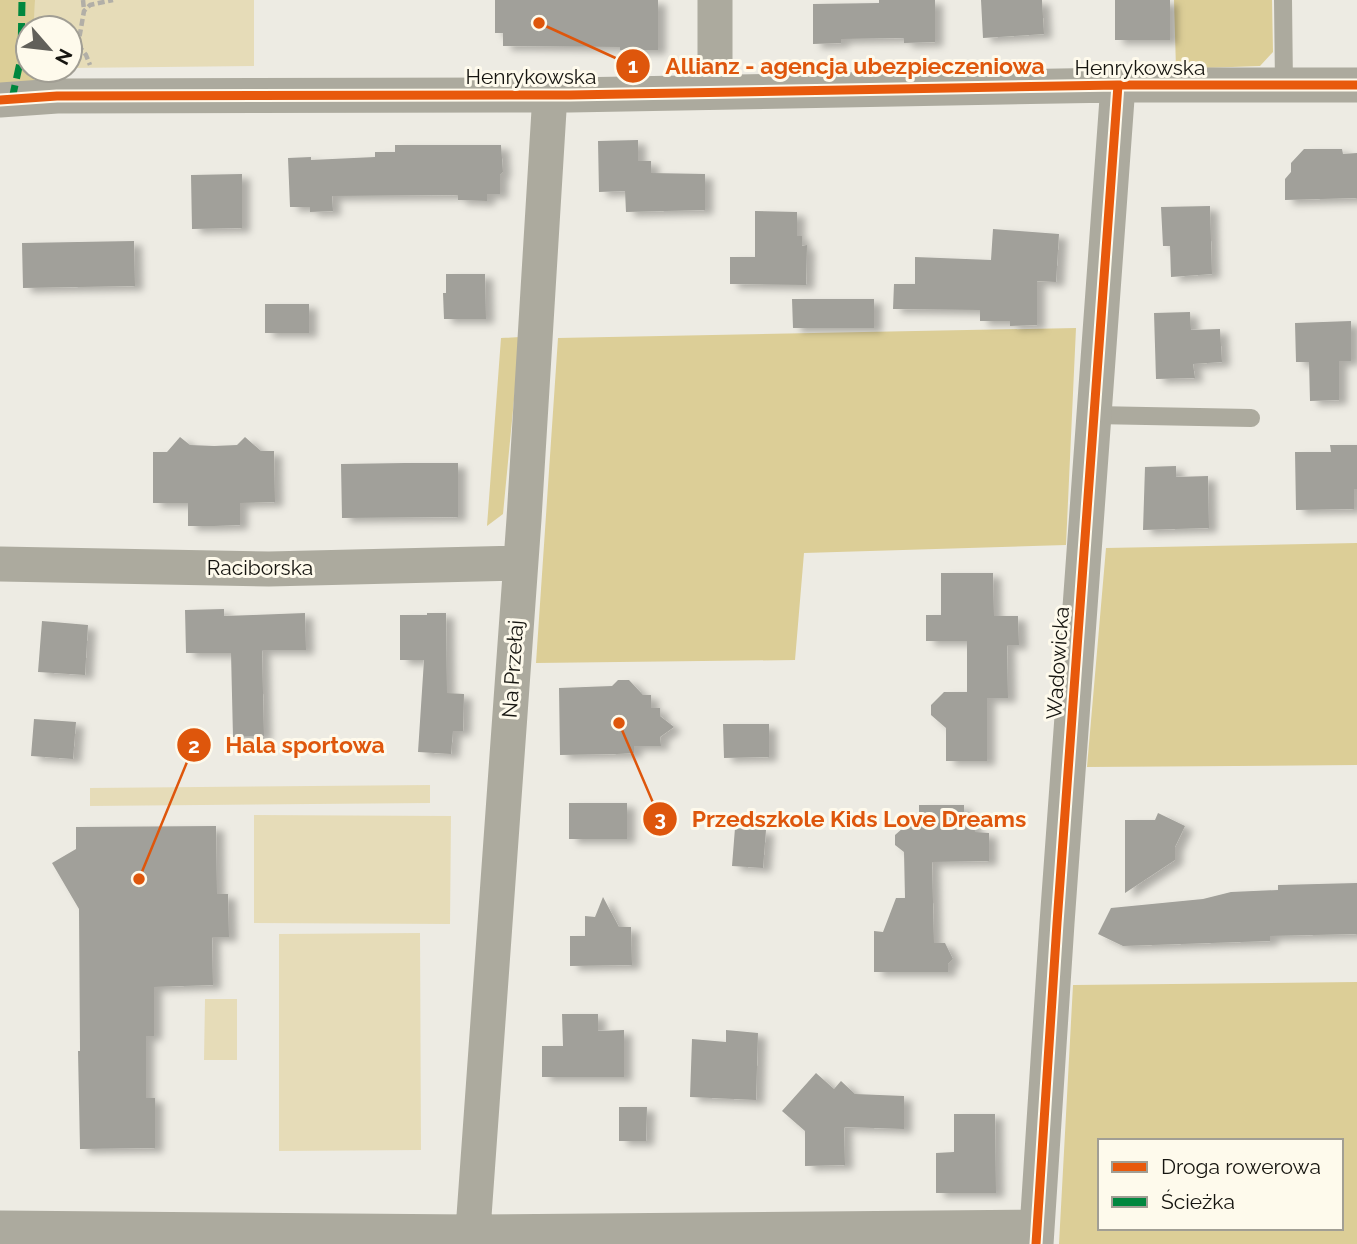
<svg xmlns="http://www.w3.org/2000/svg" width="1357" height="1244" viewBox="0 0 1357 1244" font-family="Raleway,sans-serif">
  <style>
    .green { fill: #e6dcb8 }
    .forest { fill: #dcce97; fill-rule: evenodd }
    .building { fill: #a1a09a; filter: url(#shadow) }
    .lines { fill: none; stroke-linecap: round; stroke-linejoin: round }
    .path { stroke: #b2afa7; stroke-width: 4.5; stroke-dasharray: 7 3.5; stroke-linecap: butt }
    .service { stroke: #acaa9e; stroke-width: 18 }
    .minor { stroke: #acaa9e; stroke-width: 35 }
    .quiet { stroke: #00873e; stroke-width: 7; stroke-dasharray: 14 7; stroke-linecap: butt }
    .cycleway-casing { stroke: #fefaec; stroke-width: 13 }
    .cycleway { stroke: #e8590c; stroke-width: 9 }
    .labels { text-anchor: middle; stroke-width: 6; stroke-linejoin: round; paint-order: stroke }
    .street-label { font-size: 21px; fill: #161510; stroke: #fefaec }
    .leader { fill: none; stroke: #de560c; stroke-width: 2.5 }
    .callout-dot { fill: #de560c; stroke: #fefaec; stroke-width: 2.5 }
    .mark-label { font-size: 21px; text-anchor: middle; font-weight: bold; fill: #fff }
    .callout-label { font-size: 23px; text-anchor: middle; font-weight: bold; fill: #de560c; stroke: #fefaec; stroke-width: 6; stroke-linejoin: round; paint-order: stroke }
  </style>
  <defs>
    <filter id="shadow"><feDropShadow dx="8" dy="4.5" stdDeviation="3.5" flood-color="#0004"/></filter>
  </defs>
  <rect width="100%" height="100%" fill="#edebe3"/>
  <!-- green -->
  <path class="green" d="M35 0H254V66L70 68V28H34Z
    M430 785V803L90 806V788Z
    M254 815 451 816 450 924 254 923Z
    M420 933 421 1150 279 1151V934Z
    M205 999H237V1060H204Z"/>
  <!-- forest -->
  <path class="forest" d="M0 0H35L34 28H28V70H34L35 87H0Z
    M1174 0H1272L1273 52 1260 66 1176 69Z
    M1076 328 1066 545 804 553 795 660 536 663 558 338Z
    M520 337 503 514 487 526 501 338Z
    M1357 543V765L1087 767 1106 548Z
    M1357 982V1244H1059L1073 985ZM1100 1141H1341V1228H1100Z"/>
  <!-- building -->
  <path class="building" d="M495 0H658V50H620V47L503 46V33H495Z
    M879 0H935V42L904 43V38L841 39V43L813 44V4L879 3Z
    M981 0H1042L1044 34 983 38Z
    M1115 0H1170V40H1115Z
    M638 140V161H651V173L705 174V210L626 212 625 191 599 192 598 141Z
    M395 145H501L503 172 500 175V194H487V201L458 200V195L332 196 333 211 310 212V207H290L288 158 311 157V160L375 157V152H395Z
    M1304 149H1342L1343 154 1357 153V198L1285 200V179L1291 172V163Z
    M242 174V228L192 229 191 175Z
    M1210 206 1212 274 1171 277 1170 246H1163L1161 207Z
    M755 211 797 212V236H802V246L807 245 806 285 730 284V257H755Z
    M993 229 1059 234 1056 282 1037 281V325L1010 326V321H980V310L893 309 894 284H915V257L991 260Z
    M134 241 135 286 23 288 22 243Z
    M446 274H485L486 319H444L443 293H446Z
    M792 299H874V328H793Z
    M265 304H309V333H265Z
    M1190 312 1191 330 1220 329 1222 362 1193 364 1195 378 1156 379 1154 313Z
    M1351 321V361H1339V400L1310 401 1309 362H1296L1295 323Z
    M180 437 190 445 214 446 237 445 245 437 261 451H274L275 502 240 503V525L214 526H188V503H153V452H167Z
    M1330 445H1357V489H1354V509L1296 510 1295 452H1331Z
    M405 463H458V517L342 518 341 464Z
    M1176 466V477L1208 476 1209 528 1143 530 1145 467Z
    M941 573H993L994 616H1018L1019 645H1007L1008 698H987V761H946V728L931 715V705L944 692H967V641H926V615H941Z
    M224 609V616L305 613 306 650H262L264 736 233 737 231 653H186L185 610Z
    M427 613H446L447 693 464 694 463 731H453L451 754 418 752 424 660H400V615H427Z
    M42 621 88 625 85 675 38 672Z
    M618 680H629L643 695H651V708H660V716L674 727 660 737 661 746H634V753L617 754 560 755 559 688 612 686Z
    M34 719 76 722 73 759 31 756Z
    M723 724H769V757L724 758Z
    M569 803H627V839H569Z
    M919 805H964V820L974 821 975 832 989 833V861L932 862 934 943H945L953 959 948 964V972H874V931L883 932 896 898H905L904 852 895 845V835L903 828V821H919Z
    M1158 813 1185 826 1175 847V860L1125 893V820H1155Z
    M216 826 217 894H228L229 937H212L213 985 154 987V1036H146V1098H155V1148L80 1149 78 1051H80L79 909 52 863 76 849V827Z
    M735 828 766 830 763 868 732 866Z
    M1357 883V934L1270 936V941L1123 946 1098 934 1111 908 1203 899 1231 892 1278 890V885Z
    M603 897 619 927H631L632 965 570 966V936H585V916L595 917Z
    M562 1014H598V1031L624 1030V1077H542V1046H563Z
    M726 1030 758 1033 756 1100 690 1097 692 1039 726 1042Z
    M816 1073 834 1089 841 1081 855 1094 904 1096V1129L844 1127 845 1165 805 1166V1131L782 1111Z
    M619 1107H647L646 1141H619Z
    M954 1114H995L996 1193H936V1153L954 1152Z"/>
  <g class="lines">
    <!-- path -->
    <path class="path" d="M83 0 84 10
      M78 45 86 55 90 65
      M70 54 78 45 84 11 90 5 113 0"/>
    <!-- service -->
    <path class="service" d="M1283 0 1284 85
      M1094 415 1251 418"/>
    <!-- minor -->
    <path class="minor" d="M715 92V0
      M0 100 57 96 570 95 1118 85H1357
      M0 564 269 569 520 563
      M0 1228 473 1232 1037 1227
      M472 1244 524 519 550 94
      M1036 1244 1057 923 1118 85"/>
    <!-- quiet -->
    <path class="quiet" d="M12 99 21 58 22 0"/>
    <defs>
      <path id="cycleway" d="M0 100 57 96 570 95 1118 85H1357
        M1036 1244 1057 923 1118 85"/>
    </defs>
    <!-- cycleway casing -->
    <use href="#cycleway" class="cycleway-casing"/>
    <!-- cycleway -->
    <use href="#cycleway" class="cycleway"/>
  </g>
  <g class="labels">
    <!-- street labels -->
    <g class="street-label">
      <text x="1140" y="75">Henrykowska</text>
      <text x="531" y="84">Henrykowska</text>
      <text x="260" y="575">Raciborska</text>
      <text transform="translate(1058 663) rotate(-86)" y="7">Wadowicka</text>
      <text transform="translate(513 669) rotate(-86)" y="7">Na Przełaj</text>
    </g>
  </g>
  <!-- callouts -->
  <path class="leader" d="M539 23L633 66M139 879L194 745M619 723L660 819"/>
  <g class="callout-dot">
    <circle cx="539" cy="23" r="7"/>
    <circle cx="139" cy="879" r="7"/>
    <circle cx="619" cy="723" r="7"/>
    <circle cx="633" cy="66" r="18"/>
    <circle cx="194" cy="745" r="18"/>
    <circle cx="660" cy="819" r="18"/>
  </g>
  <g class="mark-label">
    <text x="633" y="73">1</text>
    <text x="194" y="753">2</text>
    <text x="660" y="826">3</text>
  </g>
  <g class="callout-label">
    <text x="855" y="74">Allianz - agencja ubezpieczeniowa</text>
    <text x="305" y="753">Hala sportowa</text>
    <text x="859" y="827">Przedszkole Kids Love Dreams</text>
  </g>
  <!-- legend -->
  <rect x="1098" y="1139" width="245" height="91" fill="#fefaec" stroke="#a19e94" stroke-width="2"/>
  <rect x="1112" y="1162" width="35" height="10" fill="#e8590c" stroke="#a19e94" stroke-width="2"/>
  <text x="1161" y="1174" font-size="21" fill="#161510">Droga rowerowa</text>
  <rect x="1112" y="1197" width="35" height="10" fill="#00873e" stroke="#a19e94" stroke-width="2"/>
  <text x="1161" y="1209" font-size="21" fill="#161510">Ścieżka</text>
  <!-- north arrow -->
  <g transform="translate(49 49) rotate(118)"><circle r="33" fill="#fefaec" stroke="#a19e94" stroke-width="2"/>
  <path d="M0-5L12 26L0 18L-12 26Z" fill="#61605a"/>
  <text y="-10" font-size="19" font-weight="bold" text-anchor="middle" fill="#161510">N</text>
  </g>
</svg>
